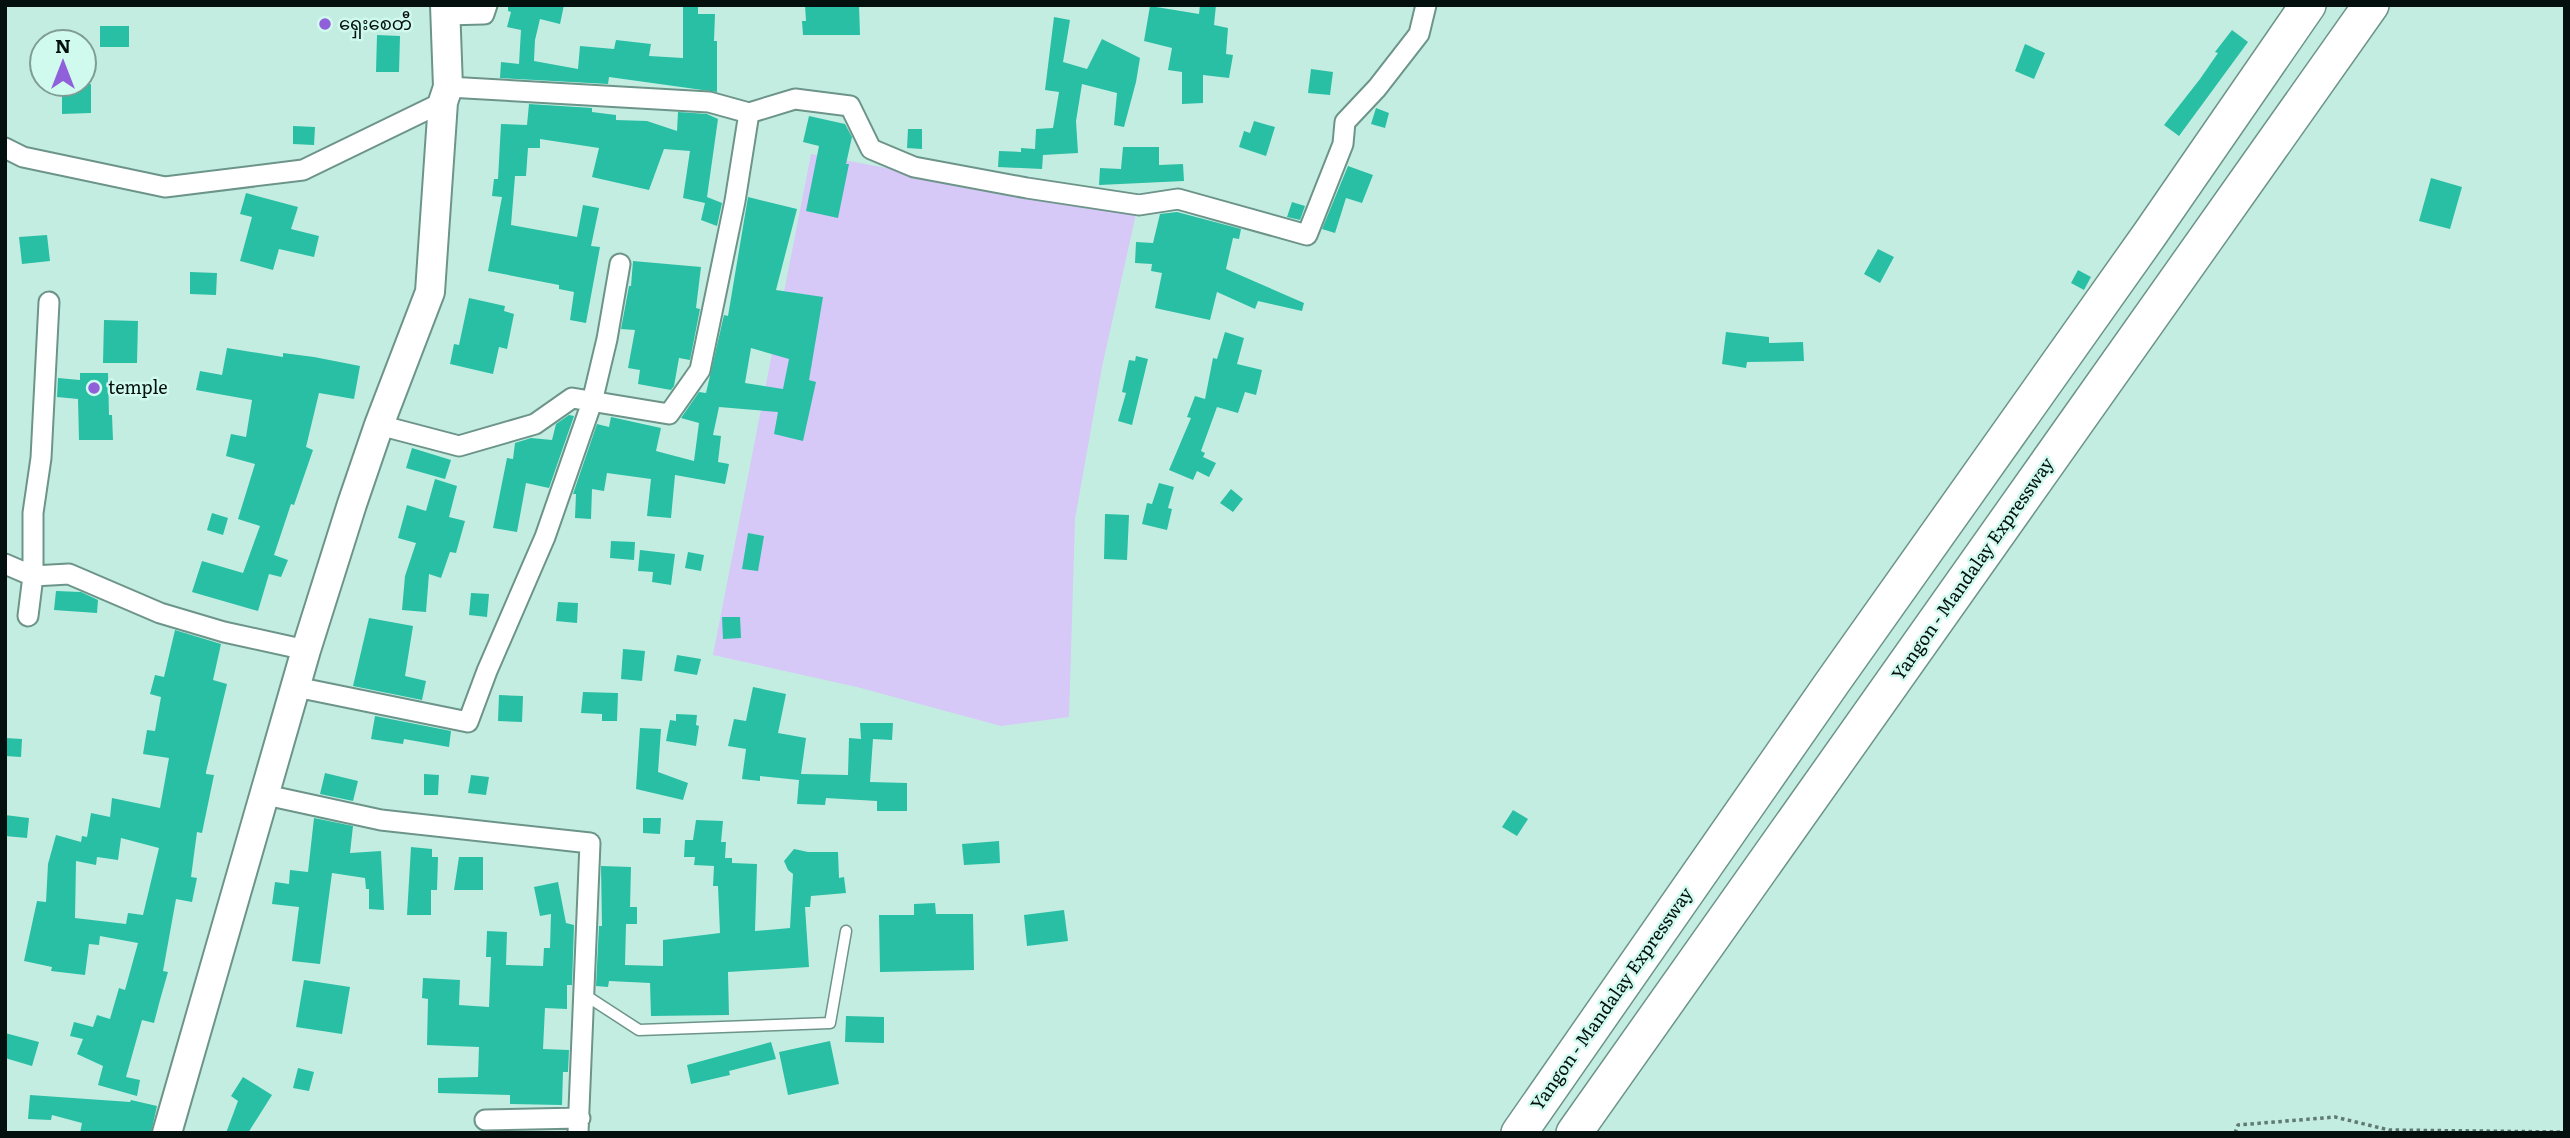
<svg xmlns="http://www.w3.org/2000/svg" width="2570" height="1138" viewBox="0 0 2570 1138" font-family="Literata,'Noto Sans Myanmar',serif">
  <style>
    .green { fill: #d6c8f7 }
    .building { fill: #28bfa4; fill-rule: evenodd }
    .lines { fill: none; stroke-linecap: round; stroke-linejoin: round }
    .lane-casing { stroke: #6d9489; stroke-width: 13 }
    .street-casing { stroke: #6d9489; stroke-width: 23 }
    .secondary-casing { stroke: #6d9489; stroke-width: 32 }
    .highway-casing { stroke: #6d9489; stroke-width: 38 }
    .path { stroke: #5f7973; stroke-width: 3.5; stroke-dasharray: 3.5 3.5; stroke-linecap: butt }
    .lane { stroke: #fff; stroke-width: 10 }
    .street { stroke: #fff; stroke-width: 19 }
    .secondary { stroke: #fff; stroke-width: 28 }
    .highway { stroke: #fff; stroke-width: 35 }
    .poi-dot { fill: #9060da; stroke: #d1faef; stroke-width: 2.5 }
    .labels { text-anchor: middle; stroke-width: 5; stroke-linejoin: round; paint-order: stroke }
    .poi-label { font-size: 18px; fill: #03100d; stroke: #d1faef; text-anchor: start }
    .street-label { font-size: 18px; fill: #03100d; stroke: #d1faef }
  </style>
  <rect width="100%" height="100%" fill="#c4ede2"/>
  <!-- green -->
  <path class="green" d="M811 154 1136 214 1102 367 1075 519 1069 717 1001 726 857 687 713 655Z"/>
  <!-- building -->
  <path class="building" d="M508 5H564L560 24 540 19 535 40 534 61 578 69 580 46 614 49 616 40 651 44 649 56 683 58V5H698V14H715L714 41H717V92L609 77 608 84 500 78 501 62 519 64 521 30 507 27 511 12 508 11Z
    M805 5H859L860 35H803L802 21H806Z
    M1200 5H1216L1214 25 1228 28 1226 54 1233 55 1229 78 1203 75V103L1182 104V72L1168 70 1172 48 1144 41 1150 6 1199 14Z
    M1054 17 1070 20 1063 62 1087 69 1102 39 1140 58 1136 82 1124 127 1114 125 1117 93 1082 84 1076 121 1078 153 1043 155 1042 169 998 167 999 151 1021 152V148L1035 149 1036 129 1053 128 1059 92 1045 90Z
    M100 26H129V47H100Z
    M2232 30 2248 42 2179 136 2164 125 2200 79 2218 53 2215 52Z
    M377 35 400 36 399 72H376Z
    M2025 44 2045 53 2034 79 2015 71Z
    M1311 69 1333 72 1330 95 1308 93Z
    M62 84H91V113L62 114Z
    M529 104 592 108V112L616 115V120L647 121 677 131 678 112 707 114 718 119 707 197 722 203 717 226 701 220 705 203 683 198 690 151 664 149 649 190 592 177 599 148 540 139V148H528L526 176H515L511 225 577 237 583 205 599 208 591 246 600 247 586 323 570 320 574 292 559 289V285L488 271 502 197 492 196 494 179H498L501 124 527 125Z
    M1376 108 1389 113 1385 128 1371 124Z
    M809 116 845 124 852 137 846 164H849L838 218 806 211 819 146 803 142Z
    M1254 121 1275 127 1266 156 1239 147 1244 131 1250 133Z
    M293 126 315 127 314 145 293 144Z
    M908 129H922V149L907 148Z
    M1123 147H1159V165L1183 164 1184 181 1099 185 1100 168 1121 169Z
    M1348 166 1373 175 1362 203 1346 198 1335 233 1322 229Z
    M2431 178 2462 187 2450 229 2419 221Z
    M246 193 298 207 291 229 319 236 314 257 279 249 273 270 240 261 252 217 240 214Z
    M748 197 797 209 776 290 823 297 809 380 816 382 803 441 774 434 778 412 719 407 713 435 721 436 718 462 729 464 725 484 675 475 671 518 647 516 651 479 607 473 604 491 592 489 591 519 575 518 576 494H573L597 424 609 427 611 417 661 428 656 451 694 461 699 423 681 418 699 392 706 393 724 315 728 316ZM751 348 789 359 783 389 745 383Z
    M1292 202 1305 206 1300 220 1287 217Z
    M1177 212 1241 229 1239 239 1233 238 1226 269 1304 303 1302 311 1258 301 1255 309 1217 292 1210 320 1155 308 1162 273 1151 271 1152 264 1135 263 1136 242 1153 243 1160 214Z
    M47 235 50 261 22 264 19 237Z
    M1878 249 1894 257 1880 283 1864 274Z
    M633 261 701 267 696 308 700 309 690 360 679 358 674 386 671 390 638 384 640 370 628 368 635 330 621 329 629 286H631Z
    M2078 270 2091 277 2084 290 2071 283Z
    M190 272 217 273 216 295 190 294Z
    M469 298 505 306 504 311 514 314 507 349 499 347 493 374 450 364 454 344 459 345Z
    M104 320 138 321 137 363H103Z
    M1225 332 1244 338 1237 364 1262 370 1256 395 1245 392 1238 413 1217 407 1201 451 1205 453 1203 457 1216 463 1209 477 1197 471 1193 480 1169 470 1191 418 1187 417 1195 396 1205 399 1213 358 1217 359Z
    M1726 332 1769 337V343L1803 342 1804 361 1747 362 1746 368 1722 364Z
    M227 348 283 357V353L314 357 360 366 354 399 319 393 306 447 313 450 294 505 291 504 274 555 288 560 281 577 269 574 258 611 192 592 202 561 243 573 260 526 238 519 255 464 226 456 231 434 246 437 252 400 196 390 200 371 222 375Z
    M1136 356 1148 359 1132 425 1118 421 1126 393 1122 392 1129 360 1135 361Z
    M80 373H108L109 415H112L113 440H79L78 399 57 397 58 378 80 380Z
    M569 415 574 416 549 488 526 483 517 532 493 528 507 458 513 459 515 443 531 438 552 440 556 424Z
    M412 448 451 460 445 479 406 468Z
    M435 479 457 486 449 517 465 521 456 553 450 552 441 578 429 574 426 612 402 610 405 576 416 543 398 538 407 505 426 511Z
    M1159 483 1174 487 1168 508 1172 509 1167 530 1142 524 1147 503 1152 504Z
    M1231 489 1243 499 1233 512 1220 503Z
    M212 513 228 518 223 535 207 530Z
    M1105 514 1129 515 1127 560 1104 559Z
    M748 533 764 536 758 571 742 569Z
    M611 541 635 542 634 560 610 558Z
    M640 550 675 554 671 585 652 582 653 572 638 571Z
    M688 552 704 555 701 571 685 568Z
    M56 591 81 592 98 600 97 613 54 610Z
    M471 593 489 594 487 617 469 615Z
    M558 602 578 603 577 623 556 621Z
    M722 617H740L741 638 723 639Z
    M369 618 413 626 405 676 426 681 422 700 353 686Z
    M175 630 221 644 213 680 227 684 206 772V774L214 775 202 833 197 832 191 877 197 878 192 902 176 899 163 971 168 972 160 1000 154 1023 142 1020 126 1077 140 1080 137 1096 98 1085 103 1066 77 1054 83 1039 70 1036 74 1022 93 1027 97 1015 110 1019 119 988 125 990 138 943 100 936 99 945 89 944 85 975 51 971 52 967 24 961 37 901 46 902 48 864 56 835 81 842 82 836 87 837 91 813 110 817 112 798 160 808 169 758 143 754 147 730 155 731 161 697 150 694 155 675 164 677ZM121 838 159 848 143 915 128 913 126 924 75 918 76 861 96 865 97 857 118 860Z
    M623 649 645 651 642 681 621 679Z
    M677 655 701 659 697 675 674 671Z
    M753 687 786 694 778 733 806 738 801 774 848 775 849 738 861 739 860 723H893L892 740 873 739 870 782 907 783V811H877V801L826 798 825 805 797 804 799 780 760 776V781L742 779 746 749 728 746 734 719 746 721Z
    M583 692 618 693 617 721H602V714L581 713Z
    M499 695 523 696 522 722 498 721Z
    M676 714 697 715 696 725 699 726 696 746 666 741 670 720 676 721Z
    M375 716 451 731 449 747 404 739 403 744 371 739Z
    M640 728 661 729 658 772 688 783 683 800 636 789Z
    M5 738 22 739 21 757 5 756Z
    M325 773 358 781 353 801 320 794Z
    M424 774 439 775 438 795H424Z
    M471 775 489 777 486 795 468 793Z
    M1513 810 1528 819 1517 836 1502 827Z
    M5 815 29 818 27 838 5 836Z
    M314 818 353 826 350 853 381 851 384 910 369 909V889H366L365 878 332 873 320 964 292 961 299 907 272 904 275 882 289 884 290 870 308 872Z
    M643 818H661L660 834 643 833Z
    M696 820 723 821 721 842H726L725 858H732V863L757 864 755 931 790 928 793 874 788 870 784 861 794 849 808 852H838L839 878 844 877 846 893 811 896 810 907H805L809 967 728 972 729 1015 651 1016 650 983 609 981 608 987 596 986 599 926H602L601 866 631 867 630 907H637V924H626L625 965 663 966V940L720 933 718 886H713L714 866 694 865 695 857H684L685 840H693Z
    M999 841 1000 863 964 865 962 844Z
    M411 847 432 849V857H438L437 890H431V915H407Z
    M459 857H483V890H454Z
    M558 882 566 923 574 925 572 985H567V1009L545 1008 543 1049 569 1050 568 1072H563L562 1105 510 1104V1095L438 1093V1078L478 1077 479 1047 427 1045 428 999 422 998 423 978 460 980 459 1005 489 1007 491 957H486L487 931 507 932 506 965 543 966 544 948H550L551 914 540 916 534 887Z
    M935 903 936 914H973L974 970 880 972 879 915H914V904Z
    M1064 910 1068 941 1027 946 1024 915Z
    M304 980 350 987 342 1034 296 1027Z
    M846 1016 884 1017V1043L845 1042Z
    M5 1033 39 1042 32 1066 5 1058Z
    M830 1041 839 1084 788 1095 779 1052Z
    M771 1042 776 1059 729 1071 730 1075 691 1084 687 1065Z
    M298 1068 314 1072 309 1091 293 1088Z
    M243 1077 272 1095 248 1133H226L238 1101 231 1096Z
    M30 1095 130 1102 131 1100 157 1106 151 1133H80L82 1123 52 1115 51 1120 28 1119Z"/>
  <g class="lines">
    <defs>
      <path id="lane" d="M585 995 639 1030 830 1023 846 931"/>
      <path id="street" d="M445 15 484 14 487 5
        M448 87 709 102 749 113 795 99 850 106 871 149 914 167 1027 188 1139 205 1178 199 1307 235 1343 144 1345 122 1377 88 1419 34 1426 5
        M5 148 23 157 165 187 303 170 443 102
        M379 425 459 446 535 424 572 398 669 414 700 370 735 201 749 113
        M5 564 33 576 69 574 160 613 224 632 306 650
        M28 616 33 576V513L41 458 49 302
        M296 687 468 722 487 671 545 537 592 402 607 339 620 264
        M266 795 381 820 590 843 578 1133
        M485 1120 580 1118"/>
      <path id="secondary" d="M167 1133 306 650 352 504 379 425 430 292 443 102 448 87 445 5"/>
      <path id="highway" d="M1519 1133 1832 683 2150 234 2308 5
        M1574 1133 2371 5"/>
    </defs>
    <!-- lane casing -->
    <use href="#lane" class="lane-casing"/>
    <!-- street casing -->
    <use href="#street" class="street-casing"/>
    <!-- secondary casing -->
    <use href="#secondary" class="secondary-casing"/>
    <!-- highway casing -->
    <use href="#highway" class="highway-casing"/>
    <!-- path -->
    <path class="path" d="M2235 1133 2238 1125 2335 1117 2389 1130 2565 1132"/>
    <!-- lane -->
    <use href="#lane" class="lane"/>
    <!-- street -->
    <use href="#street" class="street"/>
    <!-- secondary -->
    <use href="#secondary" class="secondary"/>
    <!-- highway -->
    <use href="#highway" class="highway"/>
  </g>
  <!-- markers -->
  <g class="poi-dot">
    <circle cx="325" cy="24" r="7"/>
    <circle cx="94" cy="388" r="7"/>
  </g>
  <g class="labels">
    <!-- poi labels -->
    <g class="poi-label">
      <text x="339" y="30">ရှေးစေတီ</text>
      <text x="108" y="394">temple</text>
    </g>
    <!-- street labels -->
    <g class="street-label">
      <text transform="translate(1973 569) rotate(-55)" y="6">Yangon - Mandalay Expressway</text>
      <text transform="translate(1612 999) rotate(-55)" y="6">Yangon - Mandalay Expressway</text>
    </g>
  </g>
  <!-- border -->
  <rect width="2570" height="1138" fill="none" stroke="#03100d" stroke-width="14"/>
  <!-- north arrow -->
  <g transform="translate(63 63)"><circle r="33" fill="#d1faef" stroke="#7f9c95" stroke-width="2"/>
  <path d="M0-5L12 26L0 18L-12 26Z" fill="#9060da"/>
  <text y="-10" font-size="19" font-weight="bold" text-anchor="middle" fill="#03100d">N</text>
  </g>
</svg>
